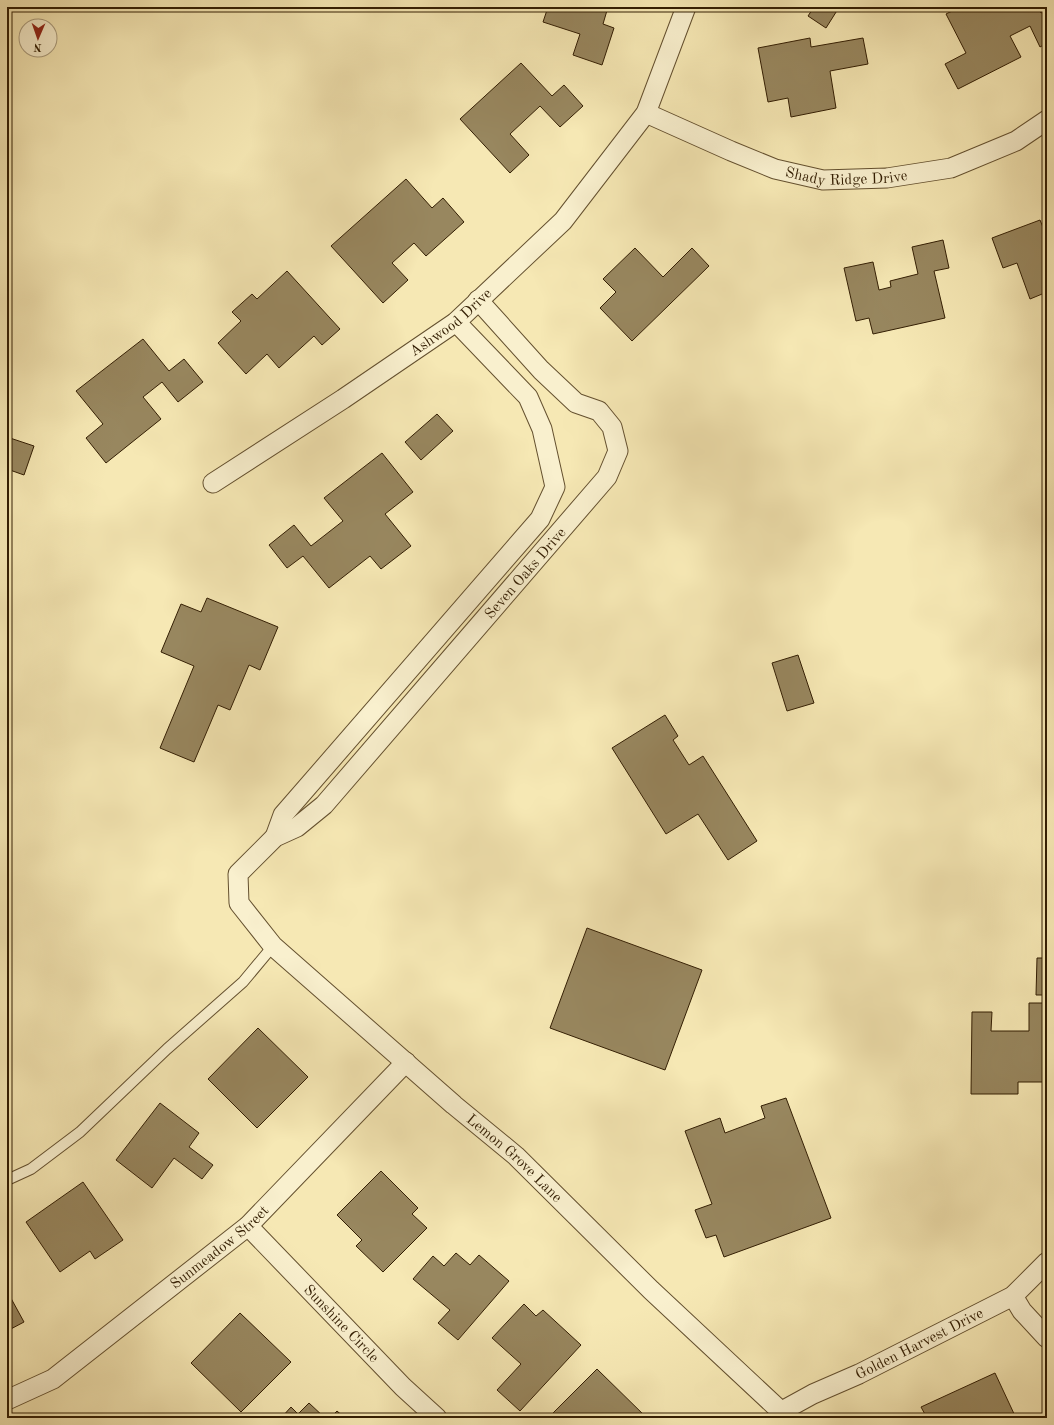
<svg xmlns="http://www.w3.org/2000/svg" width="1054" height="1425" viewBox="0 0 1054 1425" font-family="'Old Standard TT',serif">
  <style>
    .building { fill: #98875f; stroke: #331e03 }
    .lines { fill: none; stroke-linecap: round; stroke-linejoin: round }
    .service-casing { stroke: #64502f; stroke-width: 12 }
    .minor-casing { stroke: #64502f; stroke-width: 21 }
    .service { stroke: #f9f0ce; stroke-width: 10 }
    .minor { stroke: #f9f0ce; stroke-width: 19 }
    .labels { text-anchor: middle; stroke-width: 3.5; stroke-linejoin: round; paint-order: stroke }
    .street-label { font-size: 15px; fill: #331e03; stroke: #f9f0ce }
  </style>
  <rect width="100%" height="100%" fill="#f6e8b4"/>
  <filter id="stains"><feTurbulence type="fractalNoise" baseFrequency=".005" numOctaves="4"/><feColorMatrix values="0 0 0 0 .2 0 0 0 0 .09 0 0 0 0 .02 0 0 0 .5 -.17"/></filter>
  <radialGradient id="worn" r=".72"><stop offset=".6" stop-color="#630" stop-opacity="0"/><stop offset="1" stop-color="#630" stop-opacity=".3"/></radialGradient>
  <!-- building -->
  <path class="building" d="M548 7H608L603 24 614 28 602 65 573 55 580 34 543 22Z
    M814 7H835L838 9 826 28 808 16Z
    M960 7H1038L1041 13 1047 10V43L1040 47 1030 26 1010 36 1021 57 958 89 945 64 966 53 946 14Z
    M810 38 811 47 863 38 868 64 830 71 836 108 791 117 788 98 768 102 758 48Z
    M521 63 552 96 564 85 583 106 560 127 540 106 510 134 529 155 510 173 460 119Z
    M406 179 432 208 443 198 464 222 426 256 414 243 392 263 408 280 383 303 331 246Z
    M1040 220 1047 237V292L1030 299 1017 263 1003 268 992 238Z
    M943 240 949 268 934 271 945 318 873 334 869 318 856 321 844 268 873 262 879 290 891 287 890 281 918 274 912 247Z
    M635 248 663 277 692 248 709 266 632 341 600 308 616 292 603 279Z
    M287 271 340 329 322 345 314 336 279 368 267 354 246 374 218 343 241 321 232 312 252 294 257 299Z
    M143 339 169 371 184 359 203 382 178 402 162 382 143 397 161 419 106 463 86 438 103 424 76 391Z
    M437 414 453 431 421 460 405 442Z
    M7 437 34 446 24 475 7 469Z
    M382 453 413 492 385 514 411 546 381 569 370 556 329 588 303 556 287 568 269 545 294 525 311 546 343 521 324 498Z
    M207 598 278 627 260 670 249 665 230 710 218 705 194 762 160 748 194 666 161 652 181 604 201 612Z
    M798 655 814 703 787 711 772 663Z
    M665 715 678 736 673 740 689 765 703 756 757 841 728 860 698 814 666 834 612 748Z
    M587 928 702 970 665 1070 550 1028Z
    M1037 958H1047V995H1036Z
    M1029 1003H1047V1082H1018V1094H971L972 1012H992L991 1031H1029Z
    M258 1028 308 1077 257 1128 208 1079Z
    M786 1098 831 1218 724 1257 716 1235 706 1238 695 1210 712 1204 685 1131 720 1118 725 1133 765 1118 761 1106Z
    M160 1103 199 1133 189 1147 213 1165 202 1179 174 1158 152 1188 116 1160Z
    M381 1171 418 1208 412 1214 427 1228 383 1272 356 1246 362 1240 337 1215Z
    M83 1182 123 1240 95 1259 90 1251 60 1272 26 1222Z
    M456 1253 470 1265 479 1255 509 1281 458 1340 438 1323 450 1310 413 1279 433 1256 444 1266Z
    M7 1291 24 1322 7 1331Z
    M524 1304 536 1316 543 1310 581 1345 520 1411 497 1390 521 1364 492 1338Z
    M240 1313 291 1362 241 1412 191 1363Z
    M597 1369 647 1418H548Z
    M995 1373 1016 1418H927L921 1407Z
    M309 1403 325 1418H281L291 1407 298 1414Z
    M337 1411 345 1418H330Z"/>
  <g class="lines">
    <defs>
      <path id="service" d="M7 1180 31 1169 80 1132 167 1049 243 982 273 946"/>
      <g id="minor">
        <path id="s1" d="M646 113 731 151 775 169 823 180 887 178 951 168 1016 141 1047 120"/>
        <path id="s2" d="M478 300 541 370 576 403 599 411 612 427 618 451 607 477 324 805 297 827 275 837 238 874 239 903 273 946 454 1105 516 1156 651 1290 788 1418"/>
        <path id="s3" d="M213 483 343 399 456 322 563 221 646 113 686 7"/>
        <path d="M275 837 283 815 540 519 555 487 542 429 528 397 456 322"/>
        <path id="s4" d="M248 1226 403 1387 437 1418"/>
        <path d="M1013 1296 1022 1311 1047 1338"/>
        <path id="s5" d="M7 1400 53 1379 248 1226 406 1062"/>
        <path id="s6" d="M782 1411 813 1394 859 1374 1013 1296 1047 1262"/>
      </g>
    </defs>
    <!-- service casing -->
    <use href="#service" class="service-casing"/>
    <!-- minor casing -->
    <use href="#minor" class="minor-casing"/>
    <!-- service -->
    <use href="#service" class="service"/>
    <!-- minor -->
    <use href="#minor" class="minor"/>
  </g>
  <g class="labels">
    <!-- street labels -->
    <g class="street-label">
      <text dy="5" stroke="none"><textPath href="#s1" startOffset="213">Shady Ridge Drive</textPath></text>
      <text dy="5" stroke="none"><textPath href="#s3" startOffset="287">Ashwood Drive</textPath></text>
      <text transform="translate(525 573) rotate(-49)" y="5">Seven Oaks Drive</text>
      <text dy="5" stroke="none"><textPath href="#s2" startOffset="1190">Lemon Grove Lane</textPath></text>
      <text dy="5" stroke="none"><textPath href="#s5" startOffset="263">Sunmeadow Street</textPath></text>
      <text dy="5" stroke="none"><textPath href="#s4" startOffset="135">Sunshine Circle</textPath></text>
      <text dy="5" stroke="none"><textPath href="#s6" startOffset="153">Golden Harvest Drive</textPath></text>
    </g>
  </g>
  <!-- margin -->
  <rect width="1054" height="1425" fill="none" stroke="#f6e8b4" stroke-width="24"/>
  <rect x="8" y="8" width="1038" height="1409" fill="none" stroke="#331e03" stroke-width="2"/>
  <rect x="12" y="12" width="1030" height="1401" fill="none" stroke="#331e03"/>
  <!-- north arrow -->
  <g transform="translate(38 38) rotate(182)"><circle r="19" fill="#f9f0ce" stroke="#aa9c7d"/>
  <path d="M0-3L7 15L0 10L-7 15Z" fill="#8f2418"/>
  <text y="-6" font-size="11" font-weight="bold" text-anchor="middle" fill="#331e03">N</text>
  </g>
  <rect width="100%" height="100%" filter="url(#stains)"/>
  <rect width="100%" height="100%" fill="url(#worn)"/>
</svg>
